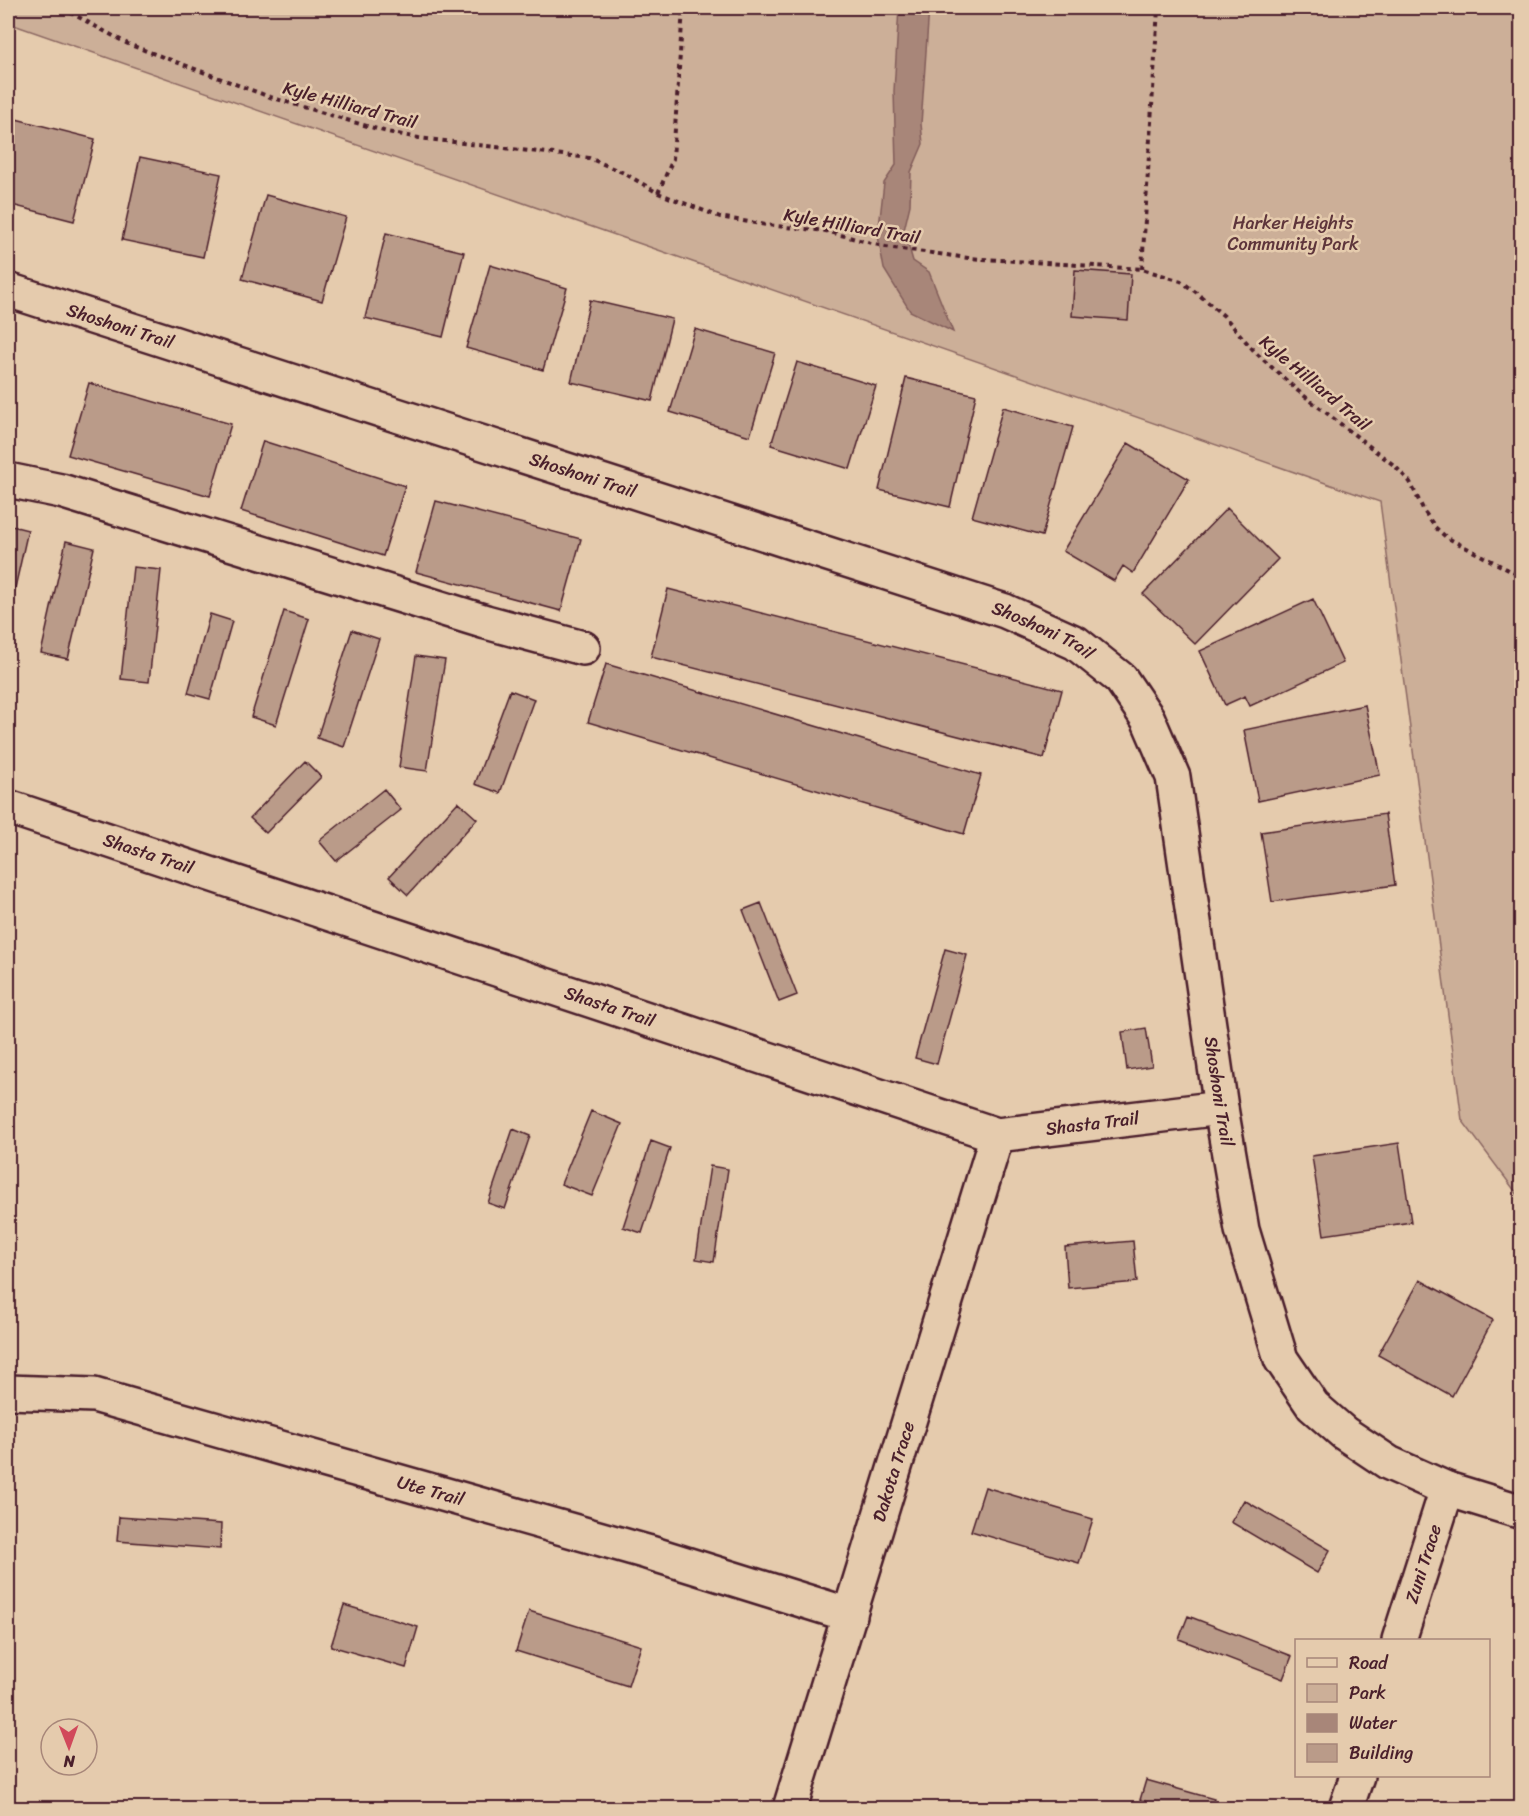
<svg xmlns="http://www.w3.org/2000/svg" width="1529" height="1816" viewBox="0 0 1529 1816" font-family="Sriracha,sans-serif">
  <style>
    .green { fill: #ccaf98; stroke: #8b6762; stroke-width: 1.5 }
    .water { fill: #a88679; stroke: #825d5a; stroke-width: 1.5 }
    .building { fill: #ba9b89; stroke: #4a1f2b; stroke-width: 1.5 }
    .lines { fill: none; stroke-linecap: round; stroke-linejoin: round }
    .minor-casing { stroke: #4a1f2b; stroke-width: 38 }
    .path { stroke: #4a1f2b; stroke-width: 4; stroke-dasharray: 4.5 4.5; stroke-linecap: butt }
    .minor { stroke: #e5cbad; stroke-width: 33 }
    .labels { text-anchor: middle; stroke-width: 5; stroke-linejoin: round; paint-order: stroke }
    .street-label { font-size: 18px; fill: #4a1f2b; stroke: #e5cbad }
    .park-label { font-size: 18px; fill: #5e353b; stroke: #e5cbad }
  </style>
  <rect width="100%" height="100%" fill="#e5cbad"/>
  <filter id="ink" filterUnits="userSpaceOnUse"><feTurbulence type="fractalNoise" baseFrequency=".0167" numOctaves="2"/><feDisplacementMap in="SourceGraphic" scale="12" xChannelSelector="R" yChannelSelector="G"/><feConvolveMatrix kernelMatrix="1 2 1 2 8 2 1 2 1" color-interpolation-filters="sRGB"/></filter>
  <g filter="url(#ink)">
    <!-- green -->
    <path class="green" d="M8 8H1521V1199L1462 1120 1380 502 8 23Z"/>
    <!-- water -->
    <path class="water" d="M899 8H929L921 124 923 144 911 172 910 205 904 230 913 261 929 272 953 332 910 311 884 269 878 236 884 183 896 165 894 91Z"/>
    <!-- building -->
    <path class="building" d="M12 118 95 139 74 221 8 204V135Z
      M140 157 221 174 203 257 122 240Z
      M266 195 346 217 322 301 242 279Z
      M386 233 464 252 443 337 365 318Z
      M490 265 567 288 543 370 466 348Z
      M1075 270 1131 274 1128 320 1072 316Z
      M590 300 672 319 652 401 571 382Z
      M695 329 775 353 750 436 670 412Z
      M797 362 876 386 850 469 771 445Z
      M906 378 976 395 950 507 879 490Z
      M89 383 231 424 210 496 68 455Z
      M1003 407 1073 427 1042 536 972 517Z
      M263 441 405 486 383 556 241 511Z
      M1128 443 1189 479 1133 573 1123 566 1114 581 1063 551Z
      M436 501 581 539 561 611 416 572Z
      M1227 508 1278 559 1195 644 1143 594Z
      M8 525 28 530 8 619Z
      M66 541 94 548 68 659 41 653Z
      M133 567 161 570 149 682 121 679Z
      M668 589 1062 690 1044 758 651 657Z
      M1313 599 1343 663 1250 706 1245 696 1225 705 1200 651Z
      M284 611 309 619 276 725 251 717Z
      M210 614 232 621 210 699 188 693Z
      M352 630 379 639 344 747 317 738Z
      M416 656 445 660 427 771 399 767Z
      M606 664 981 775 964 834 588 722Z
      M510 690 534 699 500 793 475 784Z
      M1365 705 1380 775 1258 801 1244 730Z
      M305 761 321 777 266 833 250 818Z
      M384 789 401 810 336 861 319 841Z
      M458 802 477 819 408 895 389 877Z
      M1385 814 1395 885 1272 902 1261 832Z
      M761 903 797 995 779 1002 743 910Z
      M945 949 967 955 937 1064 915 1058Z
      M1146 1028 1152 1066 1127 1070 1122 1032Z
      M591 1111 622 1124 592 1196 561 1184Z
      M513 1129 530 1136 505 1209 488 1203Z
      M651 1141 670 1148 642 1233 623 1227Z
      M1399 1143 1411 1222 1324 1235 1312 1156Z
      M710 1166 728 1169 714 1262 696 1259Z
      M1133 1241 1137 1282 1068 1288 1065 1247Z
      M1420 1280 1493 1320 1452 1396 1378 1355Z
      M985 1487 1093 1519 1079 1563 971 1531Z
      M1244 1500 1330 1550 1317 1573 1231 1522Z
      M119 1517 221 1524 220 1549 117 1541Z
      M344 1605 418 1627 406 1668 331 1646Z
      M529 1611 641 1646 628 1686 516 1651Z
      M1188 1616 1292 1656 1283 1679 1179 1639Z
      M1146 1780 1214 1799 1211 1808H1169L1140 1800Z"/>
    <g class="lines">
      <defs>
        <g id="minor">
          <path id="s1" d="M8 290 1005 611 1076 643 1121 679 1148 719 1173 777 1221 1108 1242 1230 1281 1359 1313 1406 1344 1433 1389 1463 1447 1489 1522 1512"/>
          <path d="M8 480 61 491 486 622 583 648"/>
          <path id="s2" d="M8 807 997 1135 1221 1108"/>
          <path id="s3" d="M8 1392 94 1395 647 1552 850 1615"/>
          <path id="s4" d="M1399 1640 1447 1489"/>
          <path id="s5" d="M790 1808 997 1135"/>
          <path d="M1346 1808 1357 1776"/>
        </g>
      </defs>
      <!-- minor casing -->
      <use href="#minor" class="minor-casing"/>
      <!-- path -->
      <path class="path" d="M62 8 128 44 270 97 387 132 419 138 589 158 624 173 658 193 720 217 766 225 826 231 886 247 917 251 968 258 1142 269 1181 281 1197 293 1224 316 1255 352 1298 391 1395 466 1410 482 1424 511 1435 527 1446 537 1522 577
        M658 193 673 159 683 8
        M1142 269 1158 8"/>
      <!-- minor -->
      <use href="#minor" class="minor"/>
    </g>
  </g>
  <g class="labels">
    <!-- street labels -->
    <g class="street-label">
      <text transform="translate(350 105) rotate(15)" y="6">Kyle Hilliard Trail</text>
      <text transform="translate(852 226) rotate(10)" y="6">Kyle Hilliard Trail</text>
      <text dy="6" stroke="none"><textPath href="#s1" startOffset="118">Shoshoni Trail</textPath></text>
      <text transform="translate(1315 383) rotate(40)" y="6">Kyle Hilliard Trail</text>
      <text dy="6" stroke="none"><textPath href="#s1" startOffset="604">Shoshoni Trail</textPath></text>
      <text dy="6" stroke="none"><textPath href="#s1" startOffset="1090">Shoshoni Trail</textPath></text>
      <text dy="6" stroke="none"><textPath href="#s2" startOffset="148">Shasta Trail</textPath></text>
      <text dy="6" stroke="none"><textPath href="#s2" startOffset="634">Shasta Trail</textPath></text>
      <text dy="6" stroke="none"><textPath href="#s1" startOffset="1612">Shoshoni Trail</textPath></text>
      <text dy="6" stroke="none"><textPath href="#s2" startOffset="1138">Shasta Trail</textPath></text>
      <text dy="6" stroke="none"><textPath href="#s5" startOffset="352">Dakota Trace</textPath></text>
      <text dy="6" stroke="none"><textPath href="#s3" startOffset="436">Ute Trail</textPath></text>
      <text dy="6" stroke="none"><textPath href="#s4" startOffset="80">Zuni Trace</textPath></text>
    </g>
    <!-- park labels -->
    <g class="park-label">
      <text x="1293" y="229">Harker Heights<tspan x="1293" dy="21">Community Park</tspan></text>
    </g>
  </g>
  <!-- margin -->
  <rect width="1529" height="1816" fill="none" stroke="#e5cbad" stroke-width="30"/>
  <rect x="15" y="15" width="1499" height="1786" fill="none" stroke="#4a1f2b" stroke-width="2" filter="url(#ink)"/>
  <!-- legend -->
  <rect x="1295" y="1639" width="195" height="138" fill="#e5cbad" stroke="#a78679" stroke-width="1.5"/>
  <rect x="1307" y="1658" width="30" height="9" fill="#e5cbad" stroke="#a78679" stroke-width="1.5"/>
  <text x="1349" y="1669" font-size="18" fill="#4a1f2b">Road</text>
  <rect x="1307" y="1684" width="30" height="18" fill="#ccaf98" stroke="#a78679" stroke-width="1.5"/>
  <text x="1349" y="1699" font-size="18" fill="#4a1f2b">Park</text>
  <rect x="1307" y="1714" width="30" height="18" fill="#a88679" stroke="#a78679" stroke-width="1.5"/>
  <text x="1349" y="1729" font-size="18" fill="#4a1f2b">Water</text>
  <rect x="1307" y="1744" width="30" height="18" fill="#ba9b89" stroke="#a78679" stroke-width="1.5"/>
  <text x="1349" y="1759" font-size="18" fill="#4a1f2b">Building</text>
  <!-- north arrow -->
  <g transform="translate(69 1747) rotate(179)"><circle r="28" fill="#e5cbad" stroke="#a78679" stroke-width="1.5"/>
  <path d="M0-4.5L10 22L0 15L-10 22Z" fill="#d1495b"/>
  <text y="-9" font-size="16" font-weight="bold" text-anchor="middle" fill="#4a1f2b">N</text>
  </g>
</svg>
